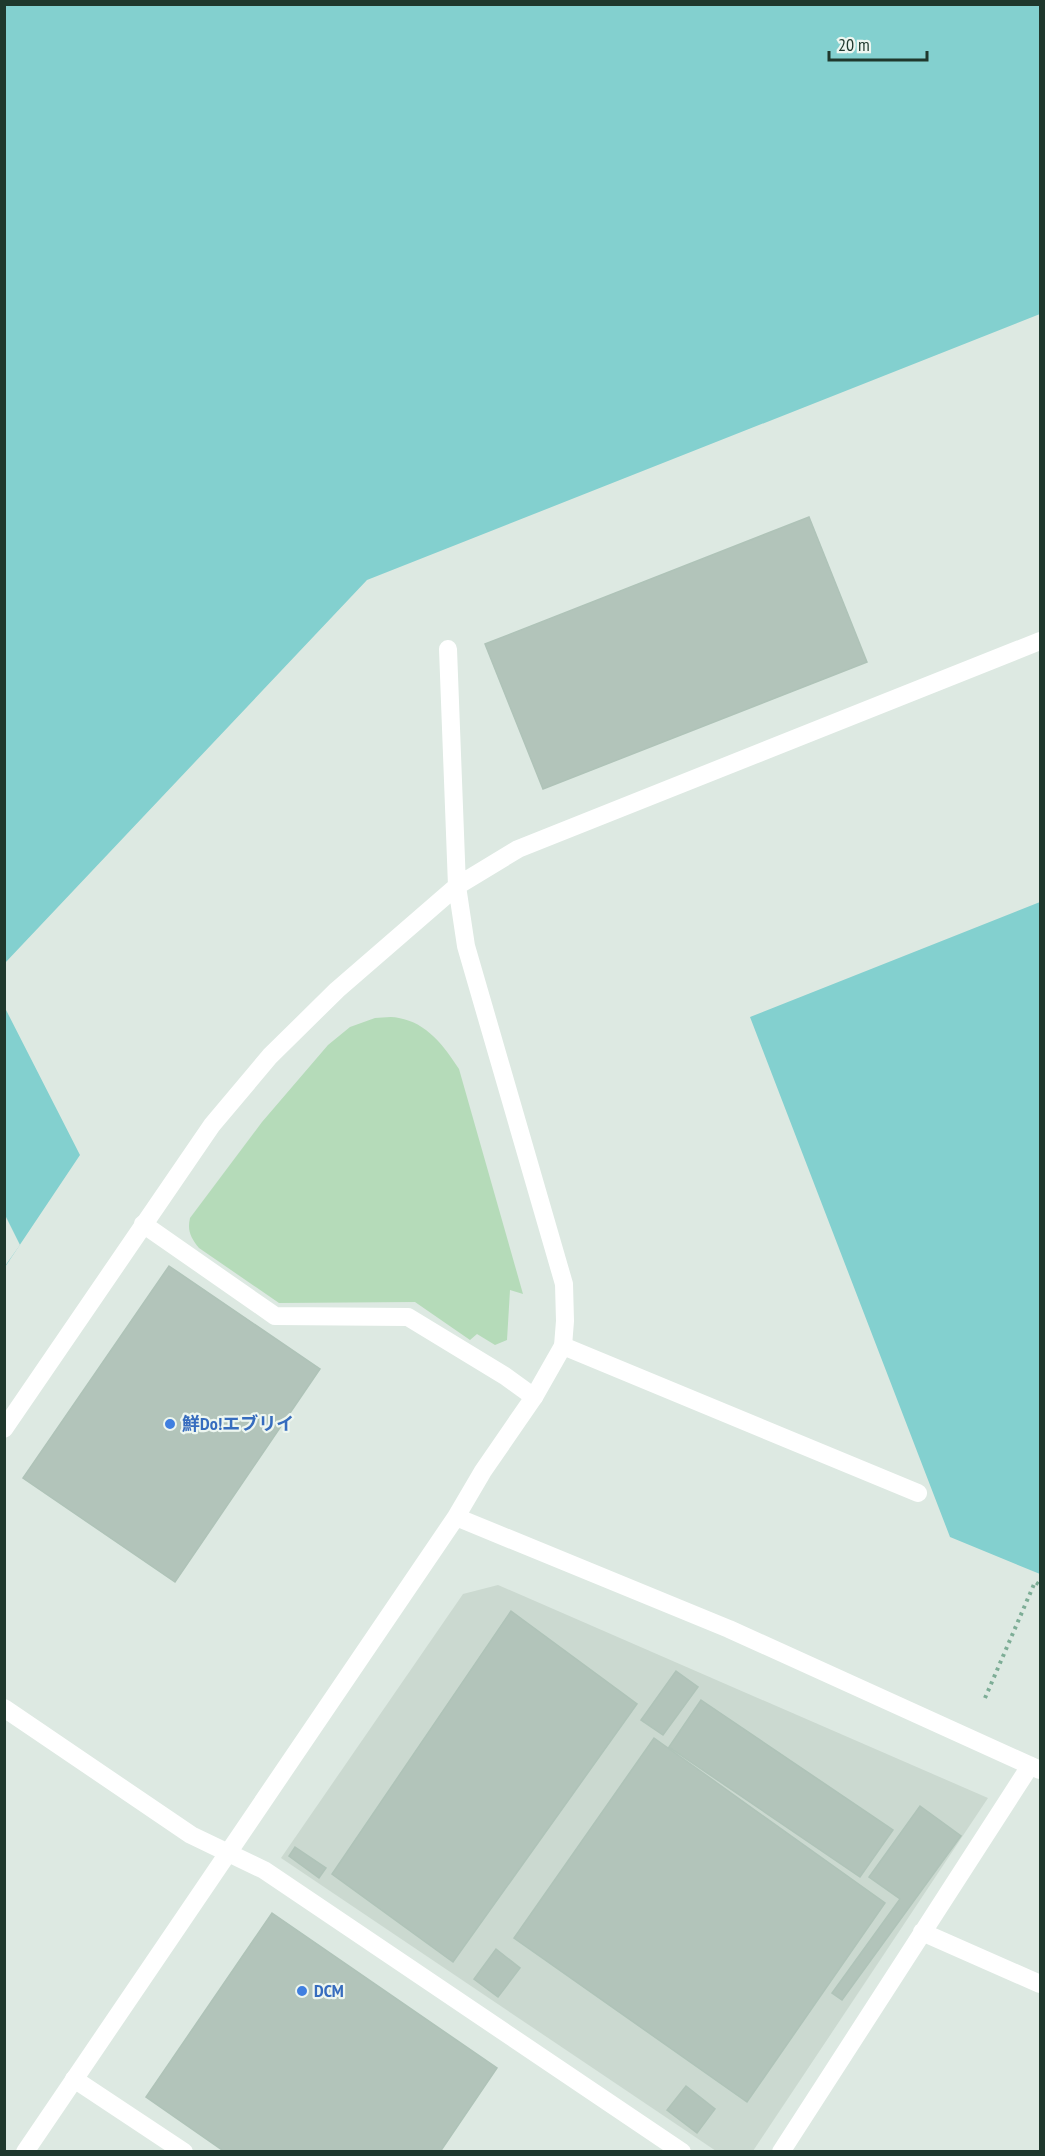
<svg xmlns="http://www.w3.org/2000/svg" width="1045" height="2156" viewBox="0 0 1045 2156" font-family="'PT Sans Narrow','Noto Sans JP',sans-serif">
  <style>
    .built { fill: #cbd9d0 }
    .green { fill: #b5dbb9 }
    .water { fill: #83d0cf }
    .pier { fill: #dde9e2 }
    .building { fill: #b2c4ba; stroke: #afc3b8; stroke-width: 1.5 }
    .lines { fill: none; stroke-linecap: round; stroke-linejoin: round }
    .path { stroke: #7dad96; stroke-width: 4; stroke-dasharray: 3 4.5; stroke-linecap: butt }
    .service { stroke: #fff; stroke-width: 18 }
    .minor { stroke: #fff; stroke-width: 18 }
    .tertiary { stroke: #fff; stroke-width: 18 }
    .shop-dot { fill: #3f7fe0; stroke: #edf6f0; stroke-width: 2 }
    .labels { text-anchor: middle; stroke-width: 4.5; stroke-linejoin: round; paint-order: stroke }
    .shop-label { font-size: 18px; font-weight: bold; fill: #366cbe; stroke: #edf6f0; text-anchor: start }
  </style>
  <rect width="100%" height="100%" fill="#dde9e2"/>
  <!-- built -->
  <path class="built" d="M498 1585 988 1798 753 2151H716L281 1858 463 1594Z"/>
  <!-- green -->
  <path class="green" d="M375 1018C382 1018 391 1016 399 1018 427 1023 444 1046 459 1069L523 1294 510 1290 507 1340 495 1345 477 1334 470 1340 415 1302 279 1303 199 1248C191 1238 187 1231 190 1218L262 1122 328 1045 350 1027Z"/>
  <!-- water -->
  <path class="water" d="M5 4 1040 5V314L367 580 5 963Z
    M1040 902V1574L950 1537 750 1017Z
    M4 1006 80 1155 5 1267H4Z"/>
  <!-- pier -->
  <path class="pier" d="M5 1215 20 1245 5 1266 4 1265Z"/>
  <!-- building -->
  <path class="building" d="M809 517 867 662 543 789 485 644Z
    M169 1266 320 1369 175 1582 23 1478Z
    M511 1611 637 1704 453 1962 332 1874Z
    M676 1671 698 1687 663 1735 641 1720Z
    M701 1700 893 1830 860 1877 669 1747Z
    M654 1738 885 1903 747 2102 514 1938Z
    M920 1806 961 1836 842 2000 832 1993 900 1899 869 1877Z
    M295 1847 326 1868 319 1878 289 1856Z
    M272 1913 497 2068 440 2152H225L146 2097Z
    M496 1949 520 1968 498 1997 474 1979Z
    M686 2086 715 2109 697 2133 667 2110Z"/>
  <g class="lines">
    <!-- path -->
    <path class="path" d="M985 1698 1035 1582 1040 1585"/>
    <!-- service -->
    <path class="service" d="M563 1346 918 1493"/>
    <!-- minor -->
    <path class="minor" d="M143 1224 275 1316 408 1317 505 1376 534 1397
      M4 1708 191 1835 264 1870 682 2152
      M922 1932 1040 1984
      M74 2079 184 2152
      M781 2152 1030 1766"/>
    <!-- tertiary -->
    <path class="tertiary" d="M4 1429 212 1125 270 1056 337 990 457 886 518 849 1040 641
      M456 1517 729 1629 1040 1770
      M25 2152 456 1517 483 1471 534 1397 563 1346 565 1321 564 1284 466 946 457 886 448 649"/>
  </g>
  <!-- markers -->
  <g class="shop-dot">
    <circle cx="170" cy="1424" r="6"/>
    <circle cx="302" cy="1991" r="6"/>
  </g>
  <g class="labels">
    <!-- shop labels -->
    <g class="shop-label">
      <text x="182" y="1430">鮮Do!エブリイ</text>
      <text x="314" y="1997">DCM</text>
    </g>
  </g>
  <!-- border -->
  <rect width="1045" height="2156" fill="none" stroke="#1f382d" stroke-width="12"/>
  <!-- scale -->
  <path d="M829 51v9h98v-9" fill="none" stroke="#1f382d" stroke-width="3"/>
  <text x="838" y="51" font-size="18" fill="#1f382d" stroke="#edf6f0" stroke-width="4.5" paint-order="stroke">20 m</text>
</svg>
